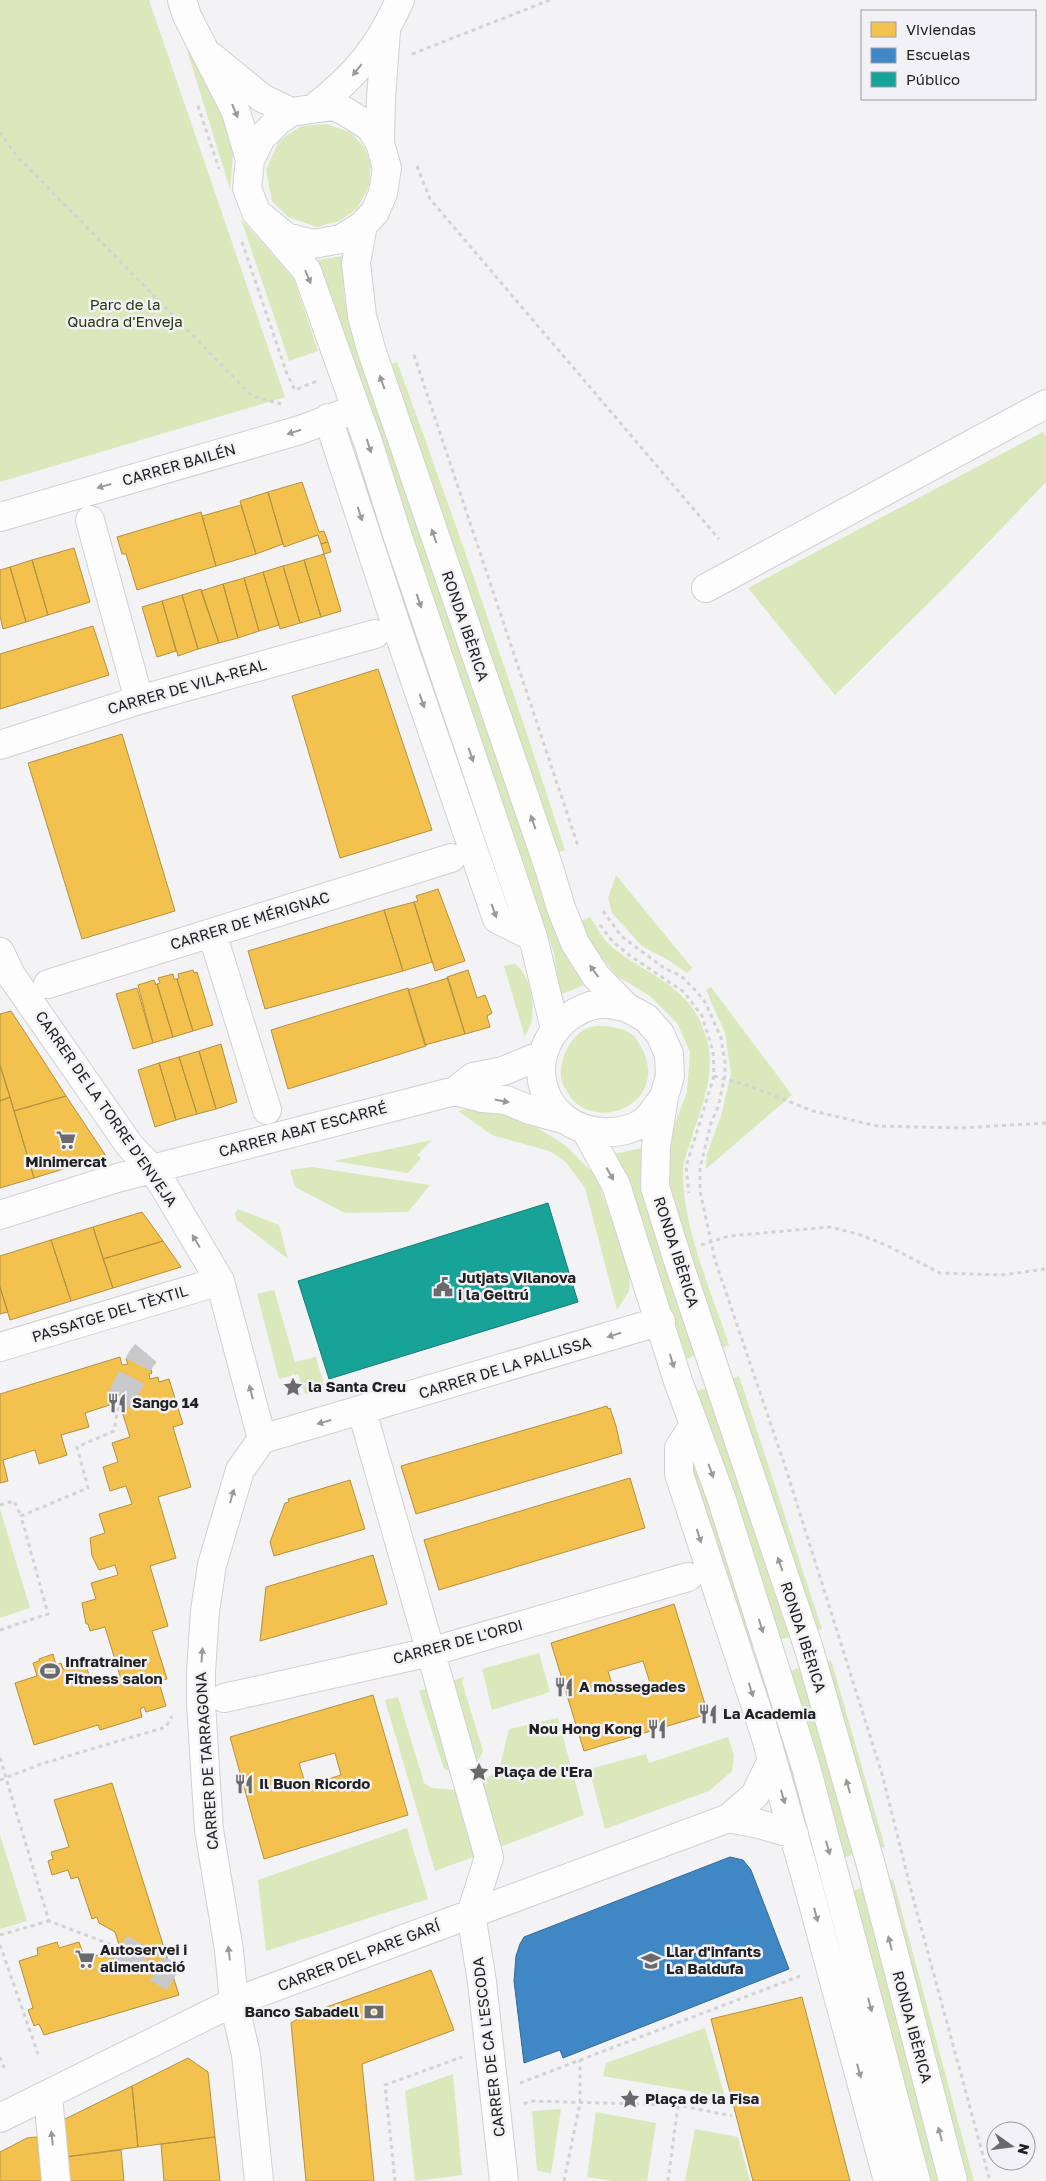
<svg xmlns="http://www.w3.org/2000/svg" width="1046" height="2181" viewBox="0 0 1046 2181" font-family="'Golos Text',sans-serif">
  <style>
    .green { fill: #dae8bc }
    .homes { fill: #f2c14e; stroke: #b39141; fill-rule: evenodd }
    .schools { fill: #3f88c5; stroke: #366994 }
    .public { fill: #17a398; stroke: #1a7c75 }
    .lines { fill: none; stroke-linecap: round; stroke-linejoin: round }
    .minor-tunnel { stroke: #c9c8ca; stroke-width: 28; stroke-dasharray: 28 14; stroke-linecap: butt }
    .minor-casing { stroke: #d1d0d2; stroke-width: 30 }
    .path { stroke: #d3d3d4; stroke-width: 3; stroke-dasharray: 4 4; stroke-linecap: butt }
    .minor { stroke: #fdfdfd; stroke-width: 28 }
    .oneway { fill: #9a9a9a }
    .labels { text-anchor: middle; stroke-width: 5; stroke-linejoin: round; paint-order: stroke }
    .park-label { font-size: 15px; fill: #2c370e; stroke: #f2f1f5 }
    .street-label { font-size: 15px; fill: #212122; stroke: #f2f1f5 }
    .poi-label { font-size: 15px; font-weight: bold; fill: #212122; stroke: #f2f1f5; text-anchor: start }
  </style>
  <rect width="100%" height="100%" fill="#f3f2f4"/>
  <!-- green -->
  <path class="green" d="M0 0H149L285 397 0 482Z
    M186 47 219 98 235 133 230 189Z
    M327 124 351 133 364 147 371 164 369 186 357 209 339 221 317 227 288 217 272 201 266 170 279 141 301 126Z
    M241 219 294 279 318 351 289 361Z
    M343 256 344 297 356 339 555 926 570 963 584 985 560 995 554 953 317 260Z
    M397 362C456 523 512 686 565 850L558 852 390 364Z
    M1043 432 1046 437V482L950 582 835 695 748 588Z
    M354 449 497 872 489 876 346 451Z
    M616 875 692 968 687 973 668 960 642 946 612 913 608 898Z
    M590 917C596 926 602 938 610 945 639 971 681 982 699 1019 721 1064 705 1095 691 1140 689 1149 683 1160 683 1169 681 1224 712 1293 729 1345L722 1348 687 1248 669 1187V1157L674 1126 687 1092 690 1052 677 1023 650 996 617 976 591 945 581 921Z
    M515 964C530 975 534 1000 532 1018 532 1024 527 1031 525 1037L504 966Z
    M711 987 792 1095 706 1169 707 1154 721 1116 731 1074 725 1033 706 990Z
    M607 1026C628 1030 635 1032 644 1053 667 1108 588 1135 566 1090 564 1086 561 1080 561 1076 560 1057 572 1032 591 1027 596 1025 602 1026 607 1026Z
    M477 1107 510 1113 530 1123 566 1146 596 1176 630 1272 629 1291 617 1310 585 1188 565 1161 549 1151 492 1135 458 1111Z
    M432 1140 417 1155 421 1158 408 1173 334 1161Z
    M643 1148 695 1355 687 1359 626 1179 613 1154Z
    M312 1167 430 1185 408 1212 345 1213 295 1187 290 1170Z
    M238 1209 279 1225 288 1259 237 1220 235 1213Z
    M274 1290 295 1362 316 1357 325 1389 305 1394 298 1374 279 1379 257 1294Z
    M739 1376 822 1629 816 1631 732 1379Z
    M706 1388 789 1637 779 1640 697 1391Z
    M692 1467 698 1471 754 1646 745 1650 687 1472Z
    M0 1509 30 1608 0 1618Z
    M539 1653 550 1692 492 1710 482 1669Z
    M831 1660 885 1847 879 1849 826 1662Z
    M799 1668 843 1816 852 1855 843 1858 788 1672Z
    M464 1677 462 1682 483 1751 475 1767 456 1774 444 1769 419 1691Z
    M765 1677 819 1864 810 1867 755 1681Z
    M398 1697 424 1783 432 1788 457 1790 476 1856 435 1871 385 1700Z
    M558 1718 584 1815 500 1847 480 1783 499 1770 509 1729Z
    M728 1737 734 1755 732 1771 709 1791 605 1829 589 1769 646 1754 649 1763Z
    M407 1828 428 1899 266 1951 258 1880Z
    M0 1835 27 1921 0 1929Z
    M893 1879 974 2181H967L888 1881Z
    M862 1888 938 2181H929L852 1891Z
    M705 2028 725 2097 603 2076 606 2063Z
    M453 2074 462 2175 415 2181 405 2091Z
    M561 2109 551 2174 537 2170 532 2111Z
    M596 2112 656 2123 647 2181H612L587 2177Z
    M695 2129 738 2137 750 2181H685Z"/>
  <!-- homes -->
  <path class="homes" d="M302 482 319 532 324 531 328 542 321 544 318 535 284 547 268 492Z
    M268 492 283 544 256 554 240 501Z
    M241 505 256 554 216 566 202 516Z
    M201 512 216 566 137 590 126 554H122L117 537Z
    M328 542 331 552 324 554 321 544Z
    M74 548 90 602 48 615 32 560Z
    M324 554 341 611 321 617 304 560Z
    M32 560 48 615 26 622 10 567Z
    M304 560 321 617 300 623 283 566Z
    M283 566 300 623 280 629 263 572Z
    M10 567 26 622 3 629 0 616V570Z
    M263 572 279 625 259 631 244 578Z
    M244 578 259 631 238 638 223 584Z
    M223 584 238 638 219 643 201 591Z
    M201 589 219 643 198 649 182 595Z
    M182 595 198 649 178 656 162 601Z
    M162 601 176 651 157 657 142 607Z
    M93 626 109 675 0 709V654Z
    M378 669 432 830 340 858 292 696Z
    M122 734 175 911 82 939 28 763Z
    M438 889 465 961 435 971 414 902 418 901 416 896Z
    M414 902 432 962 403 971 384 910Z
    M384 910 403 971 265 1009 248 951Z
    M193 970 194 973 197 972 213 1025 193 1031 177 979 179 978 178 974Z
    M468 970 477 998 485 995 492 1013 487 1016 490 1027 465 1034 447 977Z
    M173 974 174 979H177L193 1031 173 1037 157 984 160 983 158 978Z
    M448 978 465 1034 425 1045 408 990Z
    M154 980 156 985 157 984 173 1037 153 1043 138 985Z
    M137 988 153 1043 133 1049 116 994Z
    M408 988 426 1046 288 1089 271 1030Z
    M11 1011 41 1057 66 1096 14 1111 0 1065V1014Z
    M221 1044 237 1102 216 1109 199 1051Z
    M199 1051 216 1109 197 1114 179 1057Z
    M179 1057 197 1114 176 1120 159 1063Z
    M159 1063 176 1120 155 1127 138 1070Z
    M0 1065 10 1097 0 1101Z
    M66 1096 106 1156 34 1178 14 1111Z
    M10 1097 34 1178 0 1188V1101Z
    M142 1212 163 1241 103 1259 93 1227Z
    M93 1227 113 1288 71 1301 51 1240Z
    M51 1240 71 1301 10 1320 0 1287V1256Z
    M163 1241 181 1267 113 1288 103 1259Z
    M0 1287 8 1312 0 1314Z
    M146 1353 152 1373 149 1374 150 1379 158 1377 159 1382 169 1379 183 1424 173 1427 191 1487 158 1497 176 1558 150 1566 168 1626 152 1631 167 1679 154 1682 155 1687 160 1686 166 1706 146 1712 144 1707 140 1709 142 1717 100 1730 98 1725 34 1745 15 1683 37 1676 33 1663 39 1661V1659L53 1654 56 1665 61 1663 63 1669 85 1662 92 1685 120 1676 105 1627 90 1631 88 1624H86L82 1603 96 1599 91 1583 118 1575 115 1565 99 1570 92 1556 90 1538 105 1533 99 1514 132 1504 126 1486 110 1491 103 1467 118 1462 112 1443 130 1437 119 1402 85 1413 89 1427 61 1435 67 1455 39 1464 35 1450 3 1460 8 1481 0 1483V1394L120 1357 122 1365 128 1364 126 1359Z
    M607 1406 608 1409 610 1408 616 1426 622 1453 416 1514 401 1466Z
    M630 1478 645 1528 439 1590 424 1540Z
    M350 1480 365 1529 274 1556 270 1542 285 1503 289 1502 288 1499Z
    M373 1555 387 1604 260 1641 266 1587Z
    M674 1604 708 1714 584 1751 551 1643ZM643 1661 650 1683 615 1694 608 1671Z
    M373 1695 408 1815 264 1859 230 1737ZM335 1753 341 1775 306 1786 299 1763Z
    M112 1783 179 1995 44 2035 39 2024 34 2026 28 2010 33 2008 19 1961 38 1955 37 1948 57 1942 59 1948 79 1942 85 1959 120 1948 115 1932 99 1923 97 1917 92 1919 78 1877 71 1879 68 1870 52 1875 48 1861 53 1859 51 1852 69 1847 54 1800Z
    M431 1970 454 2030 362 2064 374 2181H306L291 2023 304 2015Z
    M802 1997 850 2181H753L711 2019Z
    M188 2058 208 2072 215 2137 138 2147 132 2086Z
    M132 2086 138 2147 65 2157 61 2121Z
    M37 2137 42 2181H0V2152L27 2138Z
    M215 2137 220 2181H164L161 2144Z
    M121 2150 124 2181H68L65 2157Z"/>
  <!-- schools -->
  <path class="schools" d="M730 1857 743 1860 751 1870 789 1969 563 2058 560 2050 524 2063 514 1981 516 1956 520 1944 524 1937Z"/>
  <!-- public -->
  <path class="public" d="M548 1203 578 1302 329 1379 298 1281Z"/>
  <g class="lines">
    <!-- minor-tunnel -->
    <path class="minor-tunnel" d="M119 1402 141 1359 146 1353
      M120 1948 174 1978"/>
    <defs>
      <path id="minor" d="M182 0 187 16 236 112 250 160
        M212 57 262 98 291 112
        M314 108C356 75 378 49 400 0
        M380 143 381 98 386 31
        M256 212 286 237 313 244 341 239 363 225 375 212 383 193 387 168 380 143 370 127 343 110 333 106 291 112 278 121 261 138 250 160 247 188 256 212 307 271 368 442 398 537 533 937 555 1029
        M363 225 356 263 362 316 371 349 550 871 561 908 575 943 596 976 626 1007 646 1018 660 1034 669 1054 670 1076 664 1097 656 1146 655 1187 679 1264 809 1649 872 1869 953 2181
        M328 418 397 628 497 919 533 937
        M0 517 300 430 345 413
        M90 520 139 700
        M706 588 1046 404
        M0 745 139 700 375 634
        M212 933 267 1110
        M0 952 11 975 130 1146 152 1169 165 1188 220 1281 262 1439
        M48 984 451 858
        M626 1007C618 1006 608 1003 600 1004 588 1005 575 1012 566 1019 520 1058 541 1128 602 1132 616 1133 633 1130 645 1121 652 1115 658 1104 664 1097
        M455 1091 482 1098 506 1100 530 1110 563 1119
        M586 1131 616 1185 678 1381 721 1497 806 1767 916 2181
        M0 1215 117 1178 455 1091 473 1077 503 1071 542 1055
        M0 1347 220 1281
        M362 1411 489 1857 471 1914 482 1982 504 2181
        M694 1425 679 1448V1474L764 1731 808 1885 888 2181
        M262 1439 661 1321
        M224 1698 430 1652 688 1577
        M729 1818 759 1824 794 1834
        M48 2096 56 2181
        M0 2118 234 2002 729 1818 755 1795 772 1760
        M259 2181 246 2055 234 2002 229 1950 209 1830 201 1704V1672L205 1611 212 1565 240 1470 262 1439"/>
    </defs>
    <!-- minor casing -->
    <use href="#minor" class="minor-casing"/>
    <!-- path -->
    <path class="path" d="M412 54 550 0
      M198 106 219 169
      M0 132 15 154 252 396 281 404
      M417 166 430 199 719 539
      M242 242 287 374 295 390 317 381
      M414 355 578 846
      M603 911 621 936 664 968 681 976 697 992 705 1002 721 1038 725 1062V1076L718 1107 711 1123 700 1168V1191L715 1260 785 1466 882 1774 912 1894 990 2181
      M600 925 613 942 629 955 684 992 702 1016 713 1051 714 1076 686 1167 689 1193
      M714 1076 750 1086 813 1111 877 1126 960 1128 1046 1123
      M701 1245 729 1236 830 1227 858 1234 886 1245 940 1273 1002 1275 1046 1269
      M0 1505 14 1501 21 1516
      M0 1630 48 1614 21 1516 88 1488 77 1447 114 1431 119 1402
      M0 1758 49 1921 120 1948
      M0 1780 41 1764 166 1727 172 1716
      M0 1935 49 1921
      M0 1945 38 2054
      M0 2057 4 2068
      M520 2083 800 1976
      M524 2104 529 2101 678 2105 732 2116
      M395 2181 385 2085 462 2057
      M564 2181 580 2103V2060
      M668 2181 678 2105"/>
    <!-- minor -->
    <use href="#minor" class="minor"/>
  </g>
  <!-- one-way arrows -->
  <defs><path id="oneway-solid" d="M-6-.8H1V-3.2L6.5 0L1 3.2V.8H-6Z" transform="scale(1.25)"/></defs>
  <g class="oneway">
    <use href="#oneway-solid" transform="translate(357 70) rotate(128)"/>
    <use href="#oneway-solid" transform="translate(235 111) rotate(67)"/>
    <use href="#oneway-solid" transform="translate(308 277) rotate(67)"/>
    <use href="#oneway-solid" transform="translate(382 382) rotate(-110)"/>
    <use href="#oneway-solid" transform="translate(294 432) rotate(163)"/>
    <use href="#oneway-solid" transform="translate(369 446) rotate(72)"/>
    <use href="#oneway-solid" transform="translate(104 486) rotate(164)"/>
    <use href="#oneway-solid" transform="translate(360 514) rotate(72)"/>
    <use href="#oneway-solid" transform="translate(434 536) rotate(-109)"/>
    <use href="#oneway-solid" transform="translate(419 601) rotate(71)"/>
    <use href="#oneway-solid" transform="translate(422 701) rotate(71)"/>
    <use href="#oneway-solid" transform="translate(471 755) rotate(71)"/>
    <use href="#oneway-solid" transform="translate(533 822) rotate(-109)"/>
    <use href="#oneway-solid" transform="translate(494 911) rotate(70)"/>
    <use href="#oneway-solid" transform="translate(594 971) rotate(-126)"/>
    <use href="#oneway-solid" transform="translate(502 1101) rotate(11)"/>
    <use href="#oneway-solid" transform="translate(610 1174) rotate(61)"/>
    <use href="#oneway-solid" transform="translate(196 1241) rotate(-121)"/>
    <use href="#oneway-solid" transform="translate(614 1335) rotate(163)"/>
    <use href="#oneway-solid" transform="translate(672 1361) rotate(73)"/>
    <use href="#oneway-solid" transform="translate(251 1392) rotate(-104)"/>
    <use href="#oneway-solid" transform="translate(324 1422) rotate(164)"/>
    <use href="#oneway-solid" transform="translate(711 1471) rotate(70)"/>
    <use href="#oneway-solid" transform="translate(232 1496) rotate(-74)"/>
    <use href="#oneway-solid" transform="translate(699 1536) rotate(72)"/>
    <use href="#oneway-solid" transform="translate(780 1564) rotate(-109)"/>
    <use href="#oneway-solid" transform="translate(761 1626) rotate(73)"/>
    <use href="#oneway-solid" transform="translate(202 1655) rotate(-86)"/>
    <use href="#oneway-solid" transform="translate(751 1690) rotate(73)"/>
    <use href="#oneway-solid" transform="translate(848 1786) rotate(-106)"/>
    <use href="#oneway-solid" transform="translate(783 1797) rotate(74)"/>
    <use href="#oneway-solid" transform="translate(828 1848) rotate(75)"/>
    <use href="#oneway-solid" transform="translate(816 1915) rotate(75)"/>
    <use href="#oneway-solid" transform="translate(890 1943) rotate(-104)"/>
    <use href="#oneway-solid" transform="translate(229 1953) rotate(-97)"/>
    <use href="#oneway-solid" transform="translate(870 2005) rotate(75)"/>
    <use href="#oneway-solid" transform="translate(859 2071) rotate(75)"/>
    <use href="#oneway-solid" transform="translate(940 2134) rotate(-105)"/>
    <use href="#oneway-solid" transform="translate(52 2138) rotate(-96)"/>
  </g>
  <!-- icons -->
  <defs>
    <symbol id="supermarket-bare" viewBox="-9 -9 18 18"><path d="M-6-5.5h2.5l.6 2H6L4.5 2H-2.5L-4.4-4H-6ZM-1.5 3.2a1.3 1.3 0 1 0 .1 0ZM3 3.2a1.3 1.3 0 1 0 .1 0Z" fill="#6a6a6c" stroke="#f2f1f5" stroke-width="2.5" paint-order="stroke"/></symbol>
    <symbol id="civic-bare" viewBox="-9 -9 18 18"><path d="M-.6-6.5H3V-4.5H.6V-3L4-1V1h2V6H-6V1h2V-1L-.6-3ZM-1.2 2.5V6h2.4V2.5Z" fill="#6a6a6c" stroke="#f2f1f5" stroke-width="2.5" paint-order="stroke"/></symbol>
    <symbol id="sight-bare" viewBox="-9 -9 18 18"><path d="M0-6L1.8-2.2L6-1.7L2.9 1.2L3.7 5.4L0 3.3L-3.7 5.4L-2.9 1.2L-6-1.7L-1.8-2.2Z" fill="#6a6a6c" stroke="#f2f1f5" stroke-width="2.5" paint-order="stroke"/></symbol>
    <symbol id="restaurant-bare" viewBox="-9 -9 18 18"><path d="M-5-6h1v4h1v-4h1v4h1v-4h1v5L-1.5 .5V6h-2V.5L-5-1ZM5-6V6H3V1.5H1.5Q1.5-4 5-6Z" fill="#6a6a6c" stroke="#f2f1f5" stroke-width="2.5" paint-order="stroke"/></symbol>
    <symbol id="stadium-bare" viewBox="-9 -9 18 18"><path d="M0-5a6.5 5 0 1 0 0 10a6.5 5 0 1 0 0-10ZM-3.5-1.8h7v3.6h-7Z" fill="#6a6a6c" stroke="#f2f1f5" stroke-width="2.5" paint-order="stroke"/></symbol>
    <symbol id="school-bare" viewBox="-9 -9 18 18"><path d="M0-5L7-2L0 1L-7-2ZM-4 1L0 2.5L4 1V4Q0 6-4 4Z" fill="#6a6a6c" stroke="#f2f1f5" stroke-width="2.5" paint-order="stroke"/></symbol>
    <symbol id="bank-bare" viewBox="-9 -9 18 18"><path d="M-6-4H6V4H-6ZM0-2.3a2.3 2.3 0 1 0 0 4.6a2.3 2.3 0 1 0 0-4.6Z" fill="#6a6a6c" stroke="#f2f1f5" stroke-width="2.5" paint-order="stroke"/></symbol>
  </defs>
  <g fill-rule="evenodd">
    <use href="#supermarket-bare" x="52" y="1126" width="28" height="28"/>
    <use href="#civic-bare" x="429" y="1273" width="28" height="28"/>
    <use href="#sight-bare" x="279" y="1373" width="28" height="28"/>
    <use href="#restaurant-bare" x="103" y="1389" width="28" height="28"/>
    <use href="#stadium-bare" x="36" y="1657" width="28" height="28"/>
    <use href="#restaurant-bare" x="550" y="1673" width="28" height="28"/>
    <use href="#restaurant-bare" x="694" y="1700" width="28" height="28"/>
    <use href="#restaurant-bare" x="643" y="1715" width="28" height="28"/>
    <use href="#sight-bare" x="465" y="1758" width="28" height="28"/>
    <use href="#restaurant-bare" x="230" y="1770" width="28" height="28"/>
    <use href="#supermarket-bare" x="71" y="1945" width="28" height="28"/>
    <use href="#school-bare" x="637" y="1947" width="28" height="28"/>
    <use href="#bank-bare" x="360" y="1998" width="28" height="28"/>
    <use href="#sight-bare" x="616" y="2085" width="28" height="28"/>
  </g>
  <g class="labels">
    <!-- park labels -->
    <g class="park-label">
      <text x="125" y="310">Parc de la<tspan x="125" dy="17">Quadra d'Enveja</tspan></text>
    </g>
    <!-- street labels -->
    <g class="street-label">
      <text transform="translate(179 465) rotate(-16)" y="5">CARRER BAILÉN</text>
      <text transform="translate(465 626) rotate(71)" y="5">RONDA IBÈRICA</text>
      <text transform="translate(187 687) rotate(-16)" y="5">CARRER DE VILA-REAL</text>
      <text transform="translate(250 921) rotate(-17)" y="5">CARRER DE MÉRIGNAC</text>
      <text transform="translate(106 1109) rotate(55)" y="5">CARRER DE LA TORRE D'ENVEJA</text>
      <text transform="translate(303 1130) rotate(-15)" y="5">CARRER ABAT ESCARRÉ</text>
      <text transform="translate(676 1252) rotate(72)" y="5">RONDA IBÈRICA</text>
      <text transform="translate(110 1314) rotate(-17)" y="5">PASSATGE DEL TÈXTIL</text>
      <text transform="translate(505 1368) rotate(-17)" y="5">CARRER DE LA PALLISSA</text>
      <text transform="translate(803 1637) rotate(72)" y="5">RONDA IBÈRICA</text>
      <text transform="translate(458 1642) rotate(-15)" y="5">CARRER DE L'ORDI</text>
      <text transform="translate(207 1761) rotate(-94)" y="5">CARRER DE TARRAGONA</text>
      <text transform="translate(359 1956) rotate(-21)" y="5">CARRER DEL PARE GARÍ</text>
      <text transform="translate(912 2027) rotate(75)" y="5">RONDA IBÈRICA</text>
      <text transform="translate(489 2047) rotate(-97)" y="5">CARRER DE CA L'ESCODA</text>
    </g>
    <!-- poi labels -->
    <g class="poi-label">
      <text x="66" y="1167" text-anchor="middle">Minimercat</text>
      <text x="458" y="1283">Jutjats Vilanova<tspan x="458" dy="17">i la Geltrú</tspan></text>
      <text x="308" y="1392">la Santa Creu</text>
      <text x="132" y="1408">Sango 14</text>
      <text x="65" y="1667">Infratrainer<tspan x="65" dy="17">Fitness salon</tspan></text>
      <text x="579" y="1692">A mossegades</text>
      <text x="723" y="1719">La Academia</text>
      <text x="642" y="1734" text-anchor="end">Nou Hong Kong</text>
      <text x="494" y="1777">Plaça de l'Era</text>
      <text x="259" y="1789">Il Buon Ricordo</text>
      <text x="100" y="1955">Autoservei i<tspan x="100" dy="17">alimentació</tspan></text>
      <text x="666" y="1957">Llar d'infants<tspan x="666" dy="17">La Baldufa</tspan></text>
      <text x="359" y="2017" text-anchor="end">Banco Sabadell</text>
      <text x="645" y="2104">Plaça de la Fisa</text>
    </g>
  </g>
  <!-- legend -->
  <rect x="861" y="10" width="175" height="90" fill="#f2f1f5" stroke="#9e9ea1"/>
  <rect x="871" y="22" width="25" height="15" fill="#f2c14e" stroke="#9e9ea1"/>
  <text x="906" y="35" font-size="15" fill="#212122">Viviendas</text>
  <rect x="871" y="48" width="25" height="15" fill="#3f88c5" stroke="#9e9ea1"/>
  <text x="906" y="60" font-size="15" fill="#212122">Escuelas</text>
  <rect x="871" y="72" width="25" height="15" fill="#17a398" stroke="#9e9ea1"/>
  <text x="906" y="85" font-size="15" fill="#212122">Público</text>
  <!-- north arrow -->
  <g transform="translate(1011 2146) rotate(104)"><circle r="24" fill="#f2f1f5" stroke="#9e9ea1"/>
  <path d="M0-4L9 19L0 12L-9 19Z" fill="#6a6a6c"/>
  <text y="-8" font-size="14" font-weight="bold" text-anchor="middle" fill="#212122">N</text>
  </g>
</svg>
